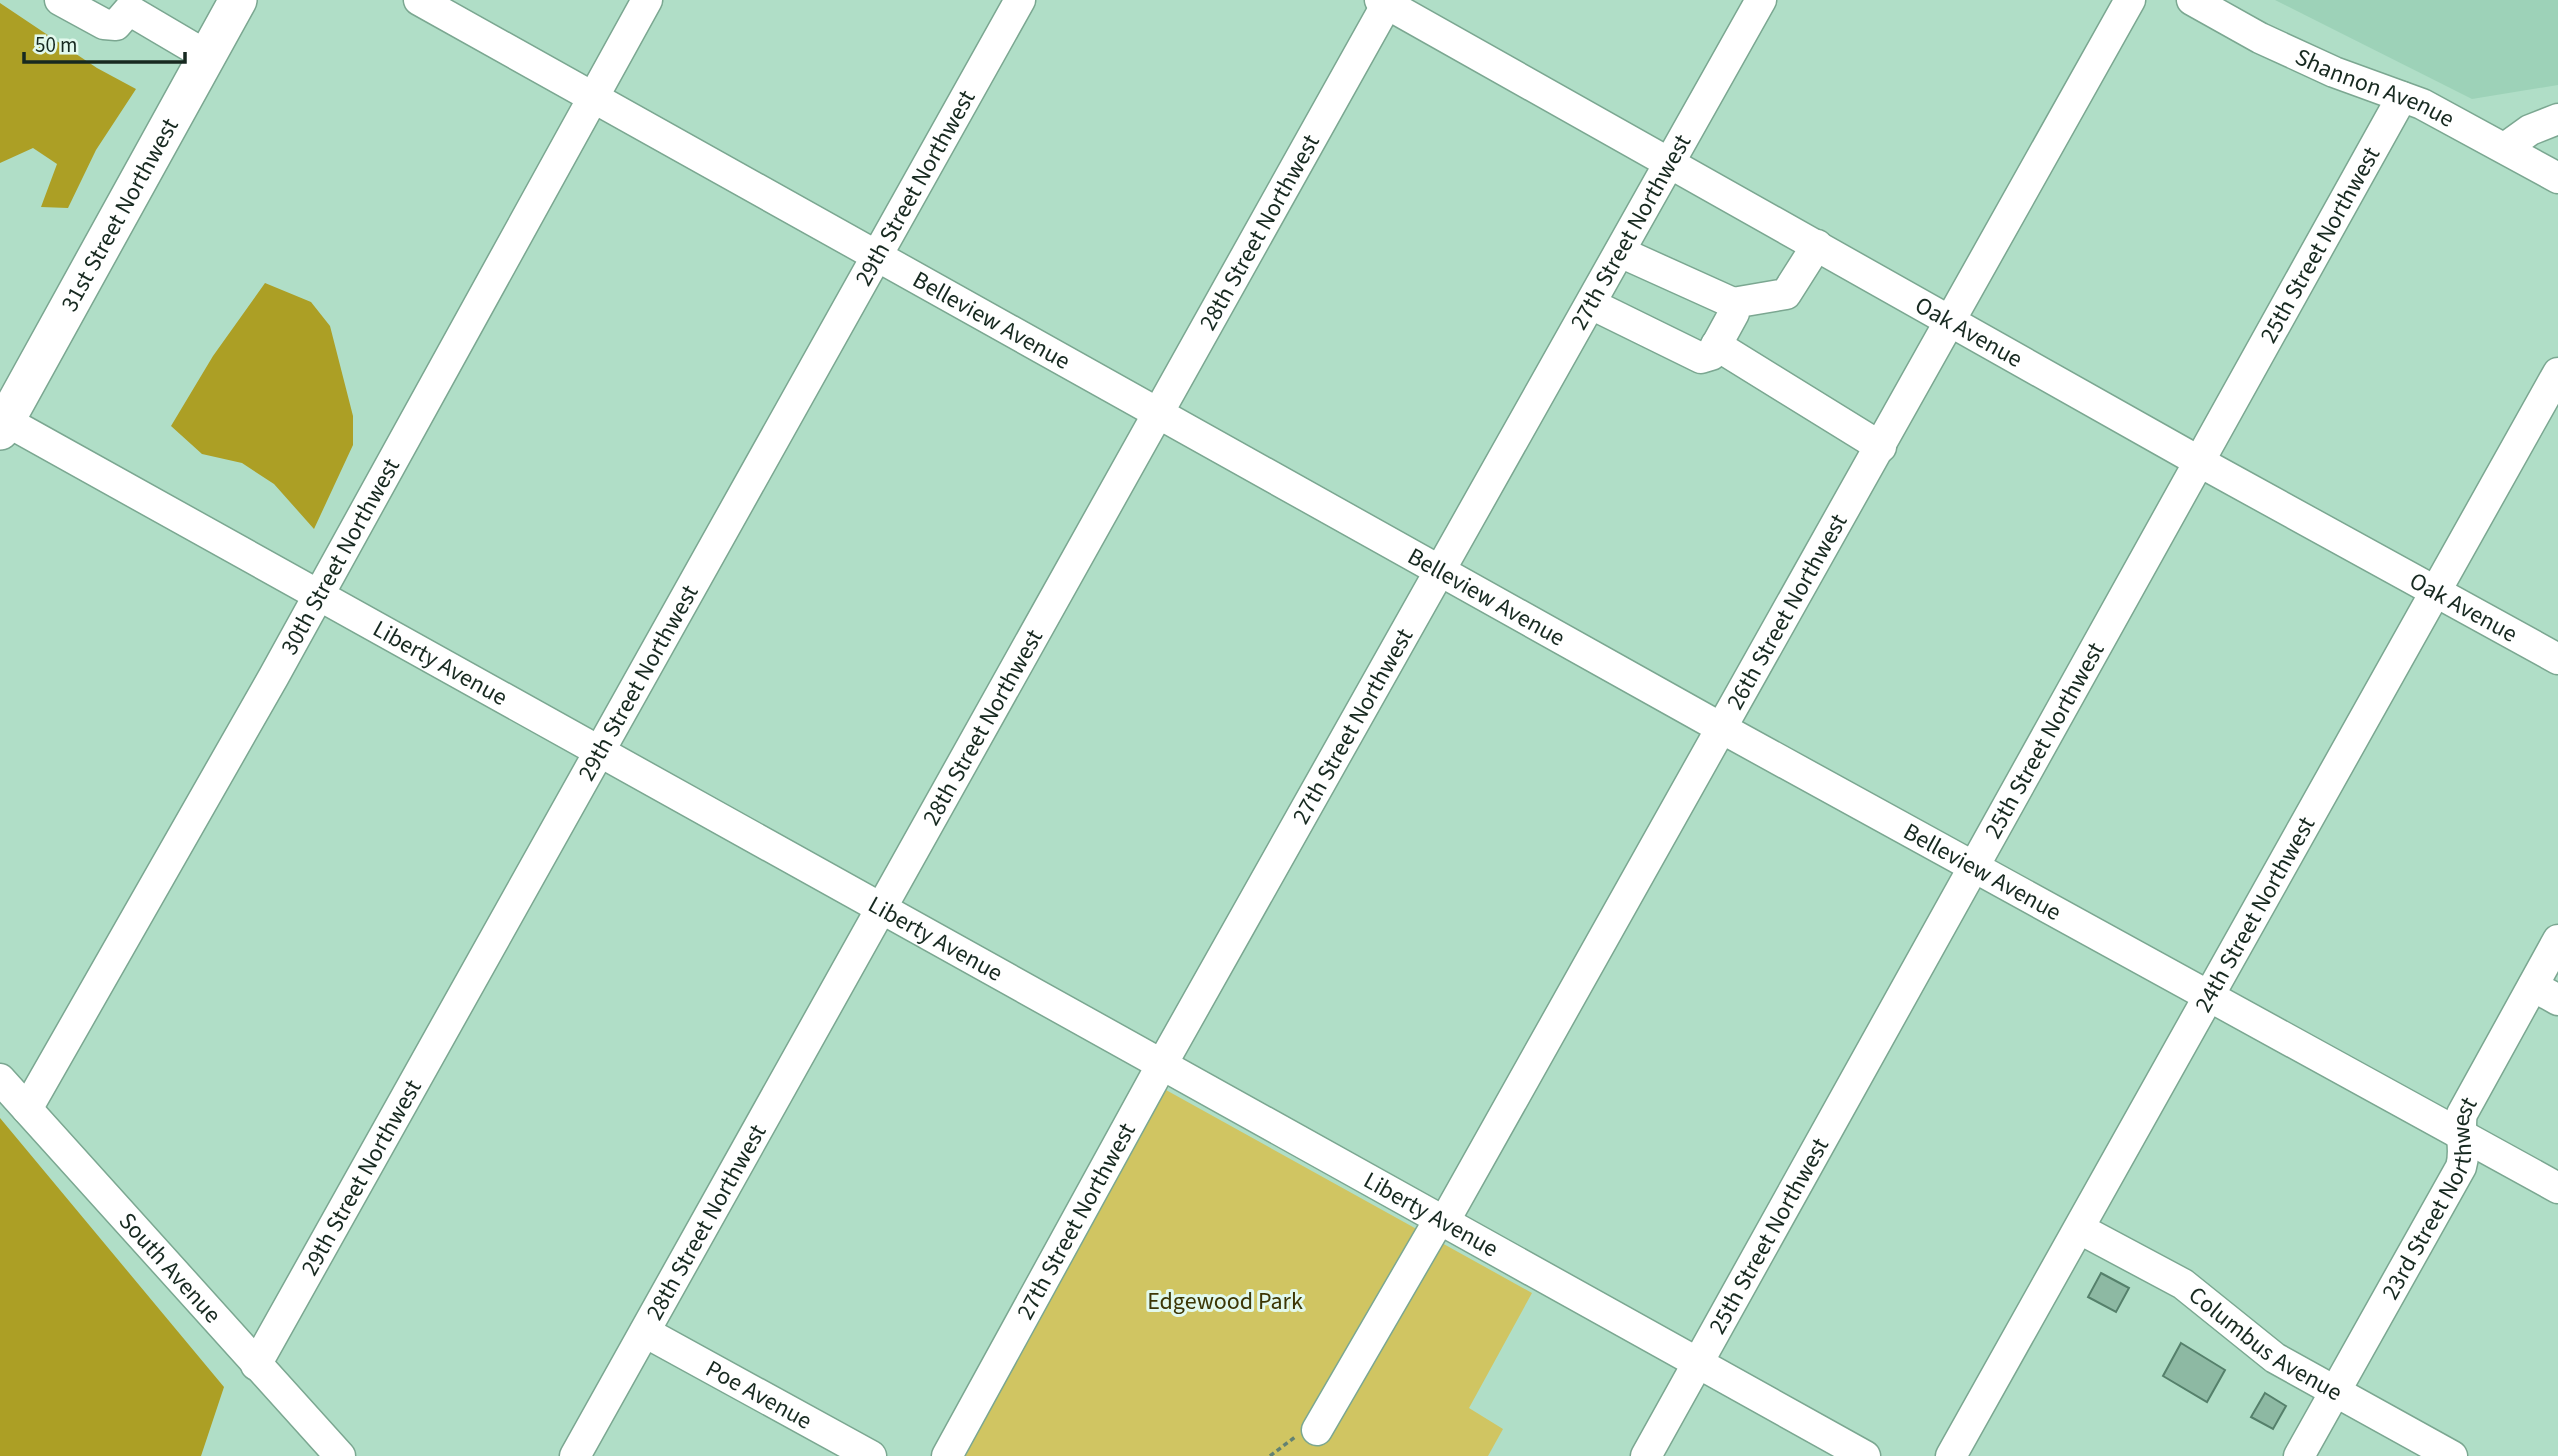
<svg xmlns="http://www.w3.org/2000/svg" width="2558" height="1456" viewBox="0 0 2558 1456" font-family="'Source Sans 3',sans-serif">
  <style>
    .built { fill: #9dd2b8 }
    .green { fill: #d0c562 }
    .forest { fill: #ac9f25 }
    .building { fill: #8db9a3; stroke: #55806b; stroke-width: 2 }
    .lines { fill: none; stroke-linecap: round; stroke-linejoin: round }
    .minor-casing { stroke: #7ba791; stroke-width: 33 }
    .major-casing { stroke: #7ba791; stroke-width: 40 }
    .path { stroke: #638272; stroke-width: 3.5; stroke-dasharray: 5 3.5; stroke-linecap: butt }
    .minor { stroke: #fff; stroke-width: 30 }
    .major { stroke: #fff; stroke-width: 37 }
    .labels { text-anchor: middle; stroke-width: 6; stroke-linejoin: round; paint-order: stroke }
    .street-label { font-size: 24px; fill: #172920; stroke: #e2f9ed }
    .park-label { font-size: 24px; fill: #3c3605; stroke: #e2f9ed }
  </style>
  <rect width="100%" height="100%" fill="#b0dec7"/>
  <!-- built -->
  <path class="built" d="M2275 0H2558V85L2472 99Z"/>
  <!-- green -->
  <path class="green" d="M1166 1090 1532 1293 1469 1408 1503 1429 1488 1456H961Z"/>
  <!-- forest -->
  <path class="forest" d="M0 3 97 68 136 89 96 150 68 208 41 207 57 164 33 148 0 163Z
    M265 283 311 302 330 326 353 416V445L314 529 274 484 242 463 202 454 171 426 213 356Z
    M0 1118 224 1387 201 1456H0Z"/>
  <!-- building -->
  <path class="building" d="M2101 1273 2129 1288 2116 1312 2088 1297Z
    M2181 1343 2225 1370 2207 1402 2163 1376Z
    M2265 1393 2286 1406 2273 1429 2251 1417Z"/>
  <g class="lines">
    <defs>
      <g id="minor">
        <path d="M60 0 104 24 116 25 129 10 207 56"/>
        <path id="s1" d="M419 0 1723 729 2558 1188"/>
        <path id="s2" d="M1380 0 2200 462 2558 659"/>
        <path id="s3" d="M2192 0 2260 38 2334 72 2422 104 2558 178"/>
        <path d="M2505 148 2530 130 2558 119"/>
        <path d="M1733 303 1786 294 1817 245"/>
        <path d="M1591 304 1701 358 1711 355 1734 313 1733 303 1620 252"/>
        <path d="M1716 345 1881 447"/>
        <path id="s4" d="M6 421 1865 1456"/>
        <path d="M2533 986 2558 1000"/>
        <path id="s5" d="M0 1079 340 1456"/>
        <path id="s6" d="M27 1109 274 676 647 0"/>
        <path id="s7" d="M1444 1222 2130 0"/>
        <path id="s8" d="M2080 1229 2183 1284 2275 1358 2452 1456"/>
        <path id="s9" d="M645 1332 871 1456"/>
        <path id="s10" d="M256 1365 1020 0"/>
        <path d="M1317 1430 1439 1220"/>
        <path id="s11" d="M575 1456 1389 0"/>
        <path id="s12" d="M947 1456 1161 1066 1761 0"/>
        <path id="s13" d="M1646 1456 2402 97"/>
        <path id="s14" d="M1951 1456 2558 373"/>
        <path id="s15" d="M2299 1456 2461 1167C2467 1146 2458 1133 2462 1114L2558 940"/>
      </g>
      <g id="major">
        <path id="s16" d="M0 431 238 0"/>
      </g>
    </defs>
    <!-- minor casing -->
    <use href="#minor" class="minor-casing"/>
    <!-- major casing -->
    <use href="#major" class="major-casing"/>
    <!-- path -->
    <path class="path" d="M1270 1456 1295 1437"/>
    <!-- minor -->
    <use href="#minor" class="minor"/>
    <!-- major -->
    <use href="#major" class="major"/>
  </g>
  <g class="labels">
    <!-- street labels -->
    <g class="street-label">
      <text dy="8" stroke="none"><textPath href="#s3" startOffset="203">Shannon Avenue</textPath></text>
      <text dy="8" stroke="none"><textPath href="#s10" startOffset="1349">29th Street Northwest</textPath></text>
      <text dy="8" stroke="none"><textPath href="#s16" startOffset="247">31st Street Northwest</textPath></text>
      <text dy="8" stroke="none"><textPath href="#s11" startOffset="1402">28th Street Northwest</textPath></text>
      <text dy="8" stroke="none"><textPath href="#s12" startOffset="1402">27th Street Northwest</textPath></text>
      <text dy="8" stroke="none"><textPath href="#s13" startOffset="1386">25th Street Northwest</textPath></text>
      <text dy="8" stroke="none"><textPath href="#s1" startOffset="656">Belleview Avenue</textPath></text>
      <text dy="8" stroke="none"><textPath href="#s2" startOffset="676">Oak Avenue</textPath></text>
      <text dy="8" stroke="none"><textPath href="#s6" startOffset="635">30th Street Northwest</textPath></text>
      <text dy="8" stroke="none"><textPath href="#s1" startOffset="1223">Belleview Avenue</textPath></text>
      <text dy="8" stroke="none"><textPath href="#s2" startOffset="1242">Oak Avenue</textPath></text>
      <text dy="8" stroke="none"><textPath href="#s7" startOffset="700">26th Street Northwest</textPath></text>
      <text dy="8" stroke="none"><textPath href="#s4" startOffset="497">Liberty Avenue</textPath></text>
      <text dy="8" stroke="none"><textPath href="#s10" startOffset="782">29th Street Northwest</textPath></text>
      <text dy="8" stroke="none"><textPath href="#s11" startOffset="835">28th Street Northwest</textPath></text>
      <text dy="8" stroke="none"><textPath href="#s12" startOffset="835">27th Street Northwest</textPath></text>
      <text dy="8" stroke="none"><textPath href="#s13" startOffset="819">25th Street Northwest</textPath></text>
      <text dy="8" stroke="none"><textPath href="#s1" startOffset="1790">Belleview Avenue</textPath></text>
      <text dy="8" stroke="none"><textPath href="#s14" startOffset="621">24th Street Northwest</textPath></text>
      <text dy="8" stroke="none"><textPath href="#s4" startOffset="1064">Liberty Avenue</textPath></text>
      <text dy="8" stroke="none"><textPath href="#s10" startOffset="215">29th Street Northwest</textPath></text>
      <text dy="8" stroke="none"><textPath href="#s15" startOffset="292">23rd Street Northwest</textPath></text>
      <text dy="8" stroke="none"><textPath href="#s4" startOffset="1631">Liberty Avenue</textPath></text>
      <text dy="8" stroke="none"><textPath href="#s12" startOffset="268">27th Street Northwest</textPath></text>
      <text dy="8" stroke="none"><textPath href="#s11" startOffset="268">28th Street Northwest</textPath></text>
      <text dy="8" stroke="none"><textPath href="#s13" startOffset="252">25th Street Northwest</textPath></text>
      <text dy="8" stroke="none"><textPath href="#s5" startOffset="254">South Avenue</textPath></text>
      <text dy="8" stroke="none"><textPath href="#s8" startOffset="219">Columbus Avenue</textPath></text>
      <text dy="8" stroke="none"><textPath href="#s9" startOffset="130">Poe Avenue</textPath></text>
    </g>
    <!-- park labels -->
    <g class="park-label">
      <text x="1225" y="1309">Edgewood Park</text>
    </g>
  </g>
  <!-- scale -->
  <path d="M24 52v10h161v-10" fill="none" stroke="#172920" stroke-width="3.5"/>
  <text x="35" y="52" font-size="21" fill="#172920" stroke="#e2f9ed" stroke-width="5" paint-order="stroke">50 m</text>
</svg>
